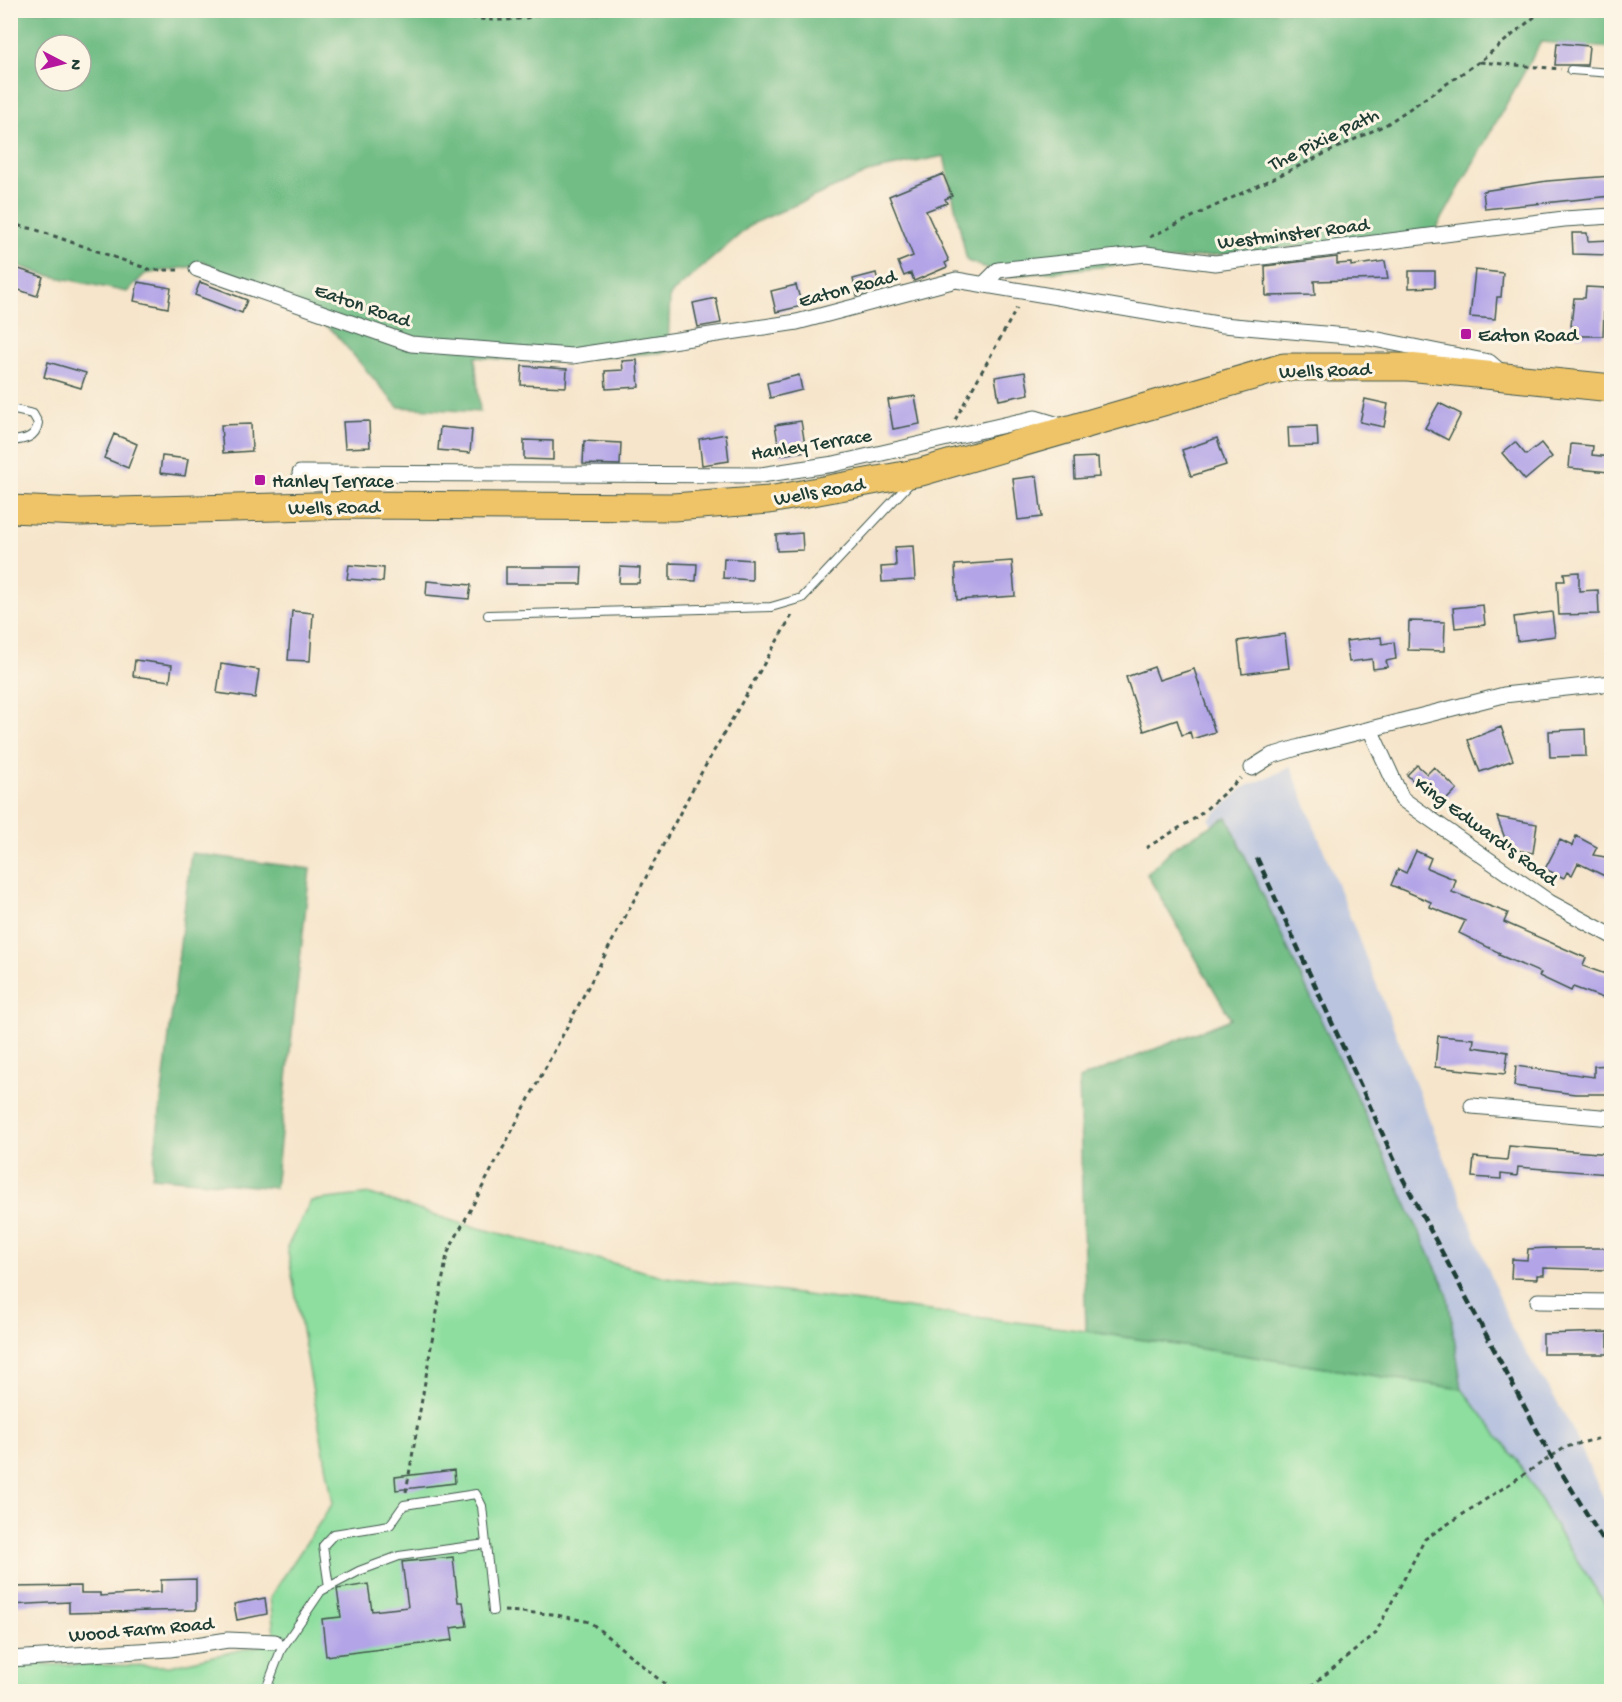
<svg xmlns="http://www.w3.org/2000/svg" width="1622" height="1702" viewBox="0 0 1622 1702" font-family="'Gochi Hand',sans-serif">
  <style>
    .industrial { fill: #bac4de }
    .green { fill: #8dde9f; stroke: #568e6a; stroke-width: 1.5 }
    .forest { fill: #72bd86; stroke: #487d5d; stroke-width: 1.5; fill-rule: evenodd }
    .building { fill: #b2a4e7 }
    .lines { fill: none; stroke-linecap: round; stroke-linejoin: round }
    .lane-casing { stroke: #3f564b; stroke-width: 10 }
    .street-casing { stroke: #3f564b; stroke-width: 17 }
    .highway-casing { stroke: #3f564b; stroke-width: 29 }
    .path { stroke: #3f564b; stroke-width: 3; stroke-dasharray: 4.5 4.5; stroke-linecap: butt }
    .lane { stroke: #fff; stroke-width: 8 }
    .street { stroke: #fff; stroke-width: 15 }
    .highway { stroke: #efc469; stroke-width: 27 }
    .rail { stroke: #1f3d34; stroke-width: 4.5; stroke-dasharray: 9 4.5; stroke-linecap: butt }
    .poi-dot { fill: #b5179e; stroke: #fcf5e5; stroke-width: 2 }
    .labels { text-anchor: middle; stroke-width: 6; stroke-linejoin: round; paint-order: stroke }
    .street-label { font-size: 20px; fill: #1f3d34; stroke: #fcf5e5 }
    .poi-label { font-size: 20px; fill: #1f3d34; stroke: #fcf5e5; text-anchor: start }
  </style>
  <rect width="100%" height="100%" fill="#fcf5e5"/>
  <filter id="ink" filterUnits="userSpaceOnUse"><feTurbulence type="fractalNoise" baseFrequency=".0167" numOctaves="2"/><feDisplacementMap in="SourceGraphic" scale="12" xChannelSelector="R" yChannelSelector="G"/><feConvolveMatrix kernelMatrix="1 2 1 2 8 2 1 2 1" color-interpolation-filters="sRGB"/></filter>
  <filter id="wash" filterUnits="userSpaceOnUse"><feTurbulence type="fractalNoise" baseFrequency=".008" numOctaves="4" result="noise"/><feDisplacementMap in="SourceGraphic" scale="24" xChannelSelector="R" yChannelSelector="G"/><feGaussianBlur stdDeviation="1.35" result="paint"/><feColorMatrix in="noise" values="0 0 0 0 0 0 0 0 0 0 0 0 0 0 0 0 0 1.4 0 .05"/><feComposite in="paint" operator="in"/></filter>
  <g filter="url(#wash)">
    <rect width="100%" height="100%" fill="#f6e5cb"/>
    <!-- industrial -->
    <path class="industrial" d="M1291 767 1512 1329 1568 1420 1611 1514V1614L1558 1531 1517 1460 1462 1389 1209 819 1243 788Z"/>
    <!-- green -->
    <path class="green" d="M370 1194 456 1222 666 1277 1086 1331 1462 1389 1517 1460 1558 1531 1612 1614 1611 1692H11L10 1664 170 1666 275 1642 270 1597 333 1503 287 1247 311 1201Z"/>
    <!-- forest -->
    <path class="forest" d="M11 11H1611V48L1541 42 1434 233 1009 276 967 261 944 156 872 171 752 224 670 295 668 352 534 362 475 357 480 412 398 407 331 329 203 261 195 266 145 274 127 292 42 274 11 263 14 252 11 250ZM45 45H81V81H45Z
      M1227 817 1447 1292 1462 1389 1086 1331 1079 1079 1231 1019 1147 874 1174 847Z
      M191 853 310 869 275 1188 152 1177Z"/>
    <g id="blocks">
      <!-- building -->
      <path class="building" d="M1557 43 1589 46 1587 65H1555Z
        M943 174 952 196 945 199 947 203 926 211 949 261 945 263 947 267 914 281 911 273 904 276 898 262 913 256 889 196Z
        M1611 176V196L1485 209 1483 191 1547 181Z
        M1572 233H1587L1588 241 1611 240V255L1573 254Z
        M1337 257V264L1351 263V266L1385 261 1388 279 1314 281 1315 295 1266 296 1265 266Z
        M10 266 43 277 37 296 10 287Z
        M1475 270 1503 273 1501 297H1497L1495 319 1470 317Z
        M1409 271H1435V287L1409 288Z
        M876 273 880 290 857 296 853 279Z
        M138 282 171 288 168 308 134 301Z
        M200 282 247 300 242 313 195 295Z
        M796 285 802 306 776 312 771 291Z
        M1586 287 1605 288 1603 336H1577L1576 327 1571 326 1574 298H1585Z
        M716 298 721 323 698 327 693 303Z
        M637 360 639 387 606 389 605 371 623 370 622 361Z
        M48 362 86 373 81 388 44 377Z
        M522 366 567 369 566 387 521 385Z
        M1025 372 1029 394 999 400 995 377Z
        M799 375 802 390 770 398 767 383Z
        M915 396 920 424 893 429 888 400Z
        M1365 399 1388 404 1384 427 1360 422Z
        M1439 403 1461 414 1448 440 1425 428Z
        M369 421 370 447 345 448 343 422Z
        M801 421 806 451 780 455 775 425Z
        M251 424 252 451 223 453 221 425Z
        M1317 426 1318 446 1289 447 1288 427Z
        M440 427 472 430 470 453 438 450Z
        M114 434 137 444 128 468 104 458Z
        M726 434 729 461 702 465 699 439Z
        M1217 438 1226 465 1191 476 1182 450Z
        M524 440 553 441V460L524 459Z
        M584 441 621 443 620 465 583 464Z
        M1515 442 1526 455 1541 443 1552 457 1525 480 1502 453Z
        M1571 444 1593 446 1592 455 1611 457 1609 472 1569 468Z
        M162 456 188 459 185 476 160 473Z
        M1098 457 1099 477 1075 479 1074 458Z
        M1037 476 1042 517 1018 520 1013 479Z
        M802 533 803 550 777 551 776 535Z
        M913 546 915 580 882 582 881 567 896 566 895 547Z
        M724 558 752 560V580L723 578Z
        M1012 561 1015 596 957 600 955 565Z
        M670 563 697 564 696 581 670 580Z
        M349 565 384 568 383 582 347 579Z
        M506 567H582L581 584H506Z
        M620 567 640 568 639 583H619Z
        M1579 572V591L1598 590 1599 614 1559 615 1557 581H1565L1564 573Z
        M427 581 471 585 469 599 426 595Z
        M1483 605 1485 625 1455 628 1453 608Z
        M292 611 313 613 310 661 288 660Z
        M1552 612 1555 636 1517 641 1514 617Z
        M1409 621 1445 622 1444 651 1408 650Z
        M1285 634 1289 668 1242 674 1238 641Z
        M1381 637 1382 644 1394 642 1396 659 1386 661 1388 667 1373 669 1372 659 1349 662 1346 641Z
        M135 660 172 665 170 681 133 676Z
        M221 664 259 670 255 698 217 693Z
        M1154 667 1159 680 1194 669 1215 732 1192 739 1190 732 1182 735 1177 720 1144 731 1126 677Z
        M1501 727 1513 760 1480 772 1468 740Z
        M1585 729 1586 756 1550 757 1549 731Z
        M1417 765 1427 774 1434 767 1457 789 1440 806 1407 775Z
        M1497 817 1537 824 1533 853 1509 849Z
        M1576 836 1597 847 1593 855 1611 858V879L1578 863 1572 875 1567 872 1564 878 1545 869 1560 840 1572 846Z
        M1416 851 1431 858 1427 868 1456 880 1452 892 1508 913 1504 922 1586 958 1583 966 1611 976V1001L1573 987 1571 991 1539 976 1541 973 1499 955 1500 953 1459 933 1465 921 1430 907 1431 902 1391 885 1398 869 1406 873Z
        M1438 1036 1474 1039 1473 1047 1508 1052 1505 1074 1435 1067Z
        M1611 1065V1094H1575L1514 1086 1516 1066 1594 1077V1066Z
        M1509 1146 1611 1154 1609 1174 1518 1167 1517 1176 1501 1174V1179L1472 1177 1474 1157 1507 1160Z
        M1548 1248H1607L1606 1270 1544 1268V1275H1537V1279L1511 1278 1512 1259 1527 1260 1528 1249Z
        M1608 1332V1354H1543V1334Z
        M454 1470 455 1483 396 1490 395 1477Z
        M453 1557 458 1602H463L467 1626 451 1628 453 1640 326 1656 322 1619 341 1617 337 1589 368 1584 372 1611 408 1607 402 1562Z
        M196 1579V1610L69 1613V1602L10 1605V1587L81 1586V1593H100V1596L161 1592V1580Z
        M265 1598 267 1614 237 1620 234 1604Z"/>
    </g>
  </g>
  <g filter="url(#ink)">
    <use href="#blocks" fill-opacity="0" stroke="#3f564b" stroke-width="1.5"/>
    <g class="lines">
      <defs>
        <path id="lane" d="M1571 70 1612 73
          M10 409 33 414 38 423C36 438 24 440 10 441
          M488 615 771 607 802 598 911 482
          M329 1587 323 1546 334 1534 390 1525 404 1505 476 1494 482 1506 486 1544
          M265 1692 281 1650 321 1591 359 1571 399 1556 486 1544 493 1611"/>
        <path id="street" d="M197 269 411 344 572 356 797 322 956 280 1223 325 1369 338 1489 362 1503 374
          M985 283 998 270 1146 254 1215 263 1564 219 1612 216
          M300 473 761 475 834 464 1035 418 1065 427
          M1370 729 1402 799 1549 902 1612 936
          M1252 768 1271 756 1300 747 1504 695 1612 683
          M1472 1106 1612 1118
          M1538 1301 1612 1302
          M10 1659 170 1649 228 1640 275 1642"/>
        <path id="highway" d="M10 509 80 512 354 505 673 507 769 500 921 472 1284 367H1408L1612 388"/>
      </defs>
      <!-- lane casing -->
      <use href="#lane" class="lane-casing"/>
      <!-- street casing -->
      <use href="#street" class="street-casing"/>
      <!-- highway casing -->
      <use href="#highway" class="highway-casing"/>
      <!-- path -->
      <path class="path" d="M427 10C466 19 515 27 552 10
        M1480 62 1561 69
        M10 224 34 229 151 270H180
        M1150 237 1387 124 1479 62 1543 10
        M955 420 1017 308
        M1146 848 1197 817 1241 778
        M406 1492 447 1254 699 777 792 615
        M504 1611 552 1614 590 1622 674 1692
        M1304 1692 1375 1634 1425 1539 1566 1447 1612 1435"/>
      <!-- lane -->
      <use href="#lane" class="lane"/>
      <!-- street -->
      <use href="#street" class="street"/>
      <!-- highway -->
      <use href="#highway" class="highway"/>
      <!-- rail -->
      <path class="rail" d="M1257 858 1403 1179 1547 1449 1612 1555"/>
    </g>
  </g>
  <!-- markers -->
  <g class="poi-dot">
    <rect x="1460" y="328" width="12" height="12" rx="3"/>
    <rect x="254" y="474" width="12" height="12" rx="3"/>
  </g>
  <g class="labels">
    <!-- street labels -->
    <g class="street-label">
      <text transform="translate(1323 138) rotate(-26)" y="7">The Pixie Path</text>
      <text transform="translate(1293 232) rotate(-7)" y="7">Westminster Road</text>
      <text transform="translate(847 287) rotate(-15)" y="7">Eaton Road</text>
      <text transform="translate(363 304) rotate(19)" y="7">Eaton Road</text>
      <text transform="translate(1325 369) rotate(-2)" y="7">Wells Road</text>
      <text transform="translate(811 443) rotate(-9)" y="7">Hanley Terrace</text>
      <text transform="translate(819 490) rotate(-10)" y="7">Wells Road</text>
      <text transform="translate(334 506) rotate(-1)" y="7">Wells Road</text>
      <text transform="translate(1487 830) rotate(36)" y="7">King Edward's Road</text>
      <text transform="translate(141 1628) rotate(-5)" y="7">Wood Farm Road</text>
    </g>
    <!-- poi labels -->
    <g class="poi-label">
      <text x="1478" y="341">Eaton Road</text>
      <text x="272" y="487">Hanley Terrace</text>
    </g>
  </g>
  <!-- margin -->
  <rect width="1622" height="1702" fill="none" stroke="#fcf5e5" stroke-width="36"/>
  <!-- north arrow -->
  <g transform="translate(63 63) rotate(97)"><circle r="28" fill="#fcf5e5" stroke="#a4ab9e" stroke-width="1.5"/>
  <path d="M0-4.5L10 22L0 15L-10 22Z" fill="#b5179e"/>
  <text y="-9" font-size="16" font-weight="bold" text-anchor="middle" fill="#1f3d34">N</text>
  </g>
</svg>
